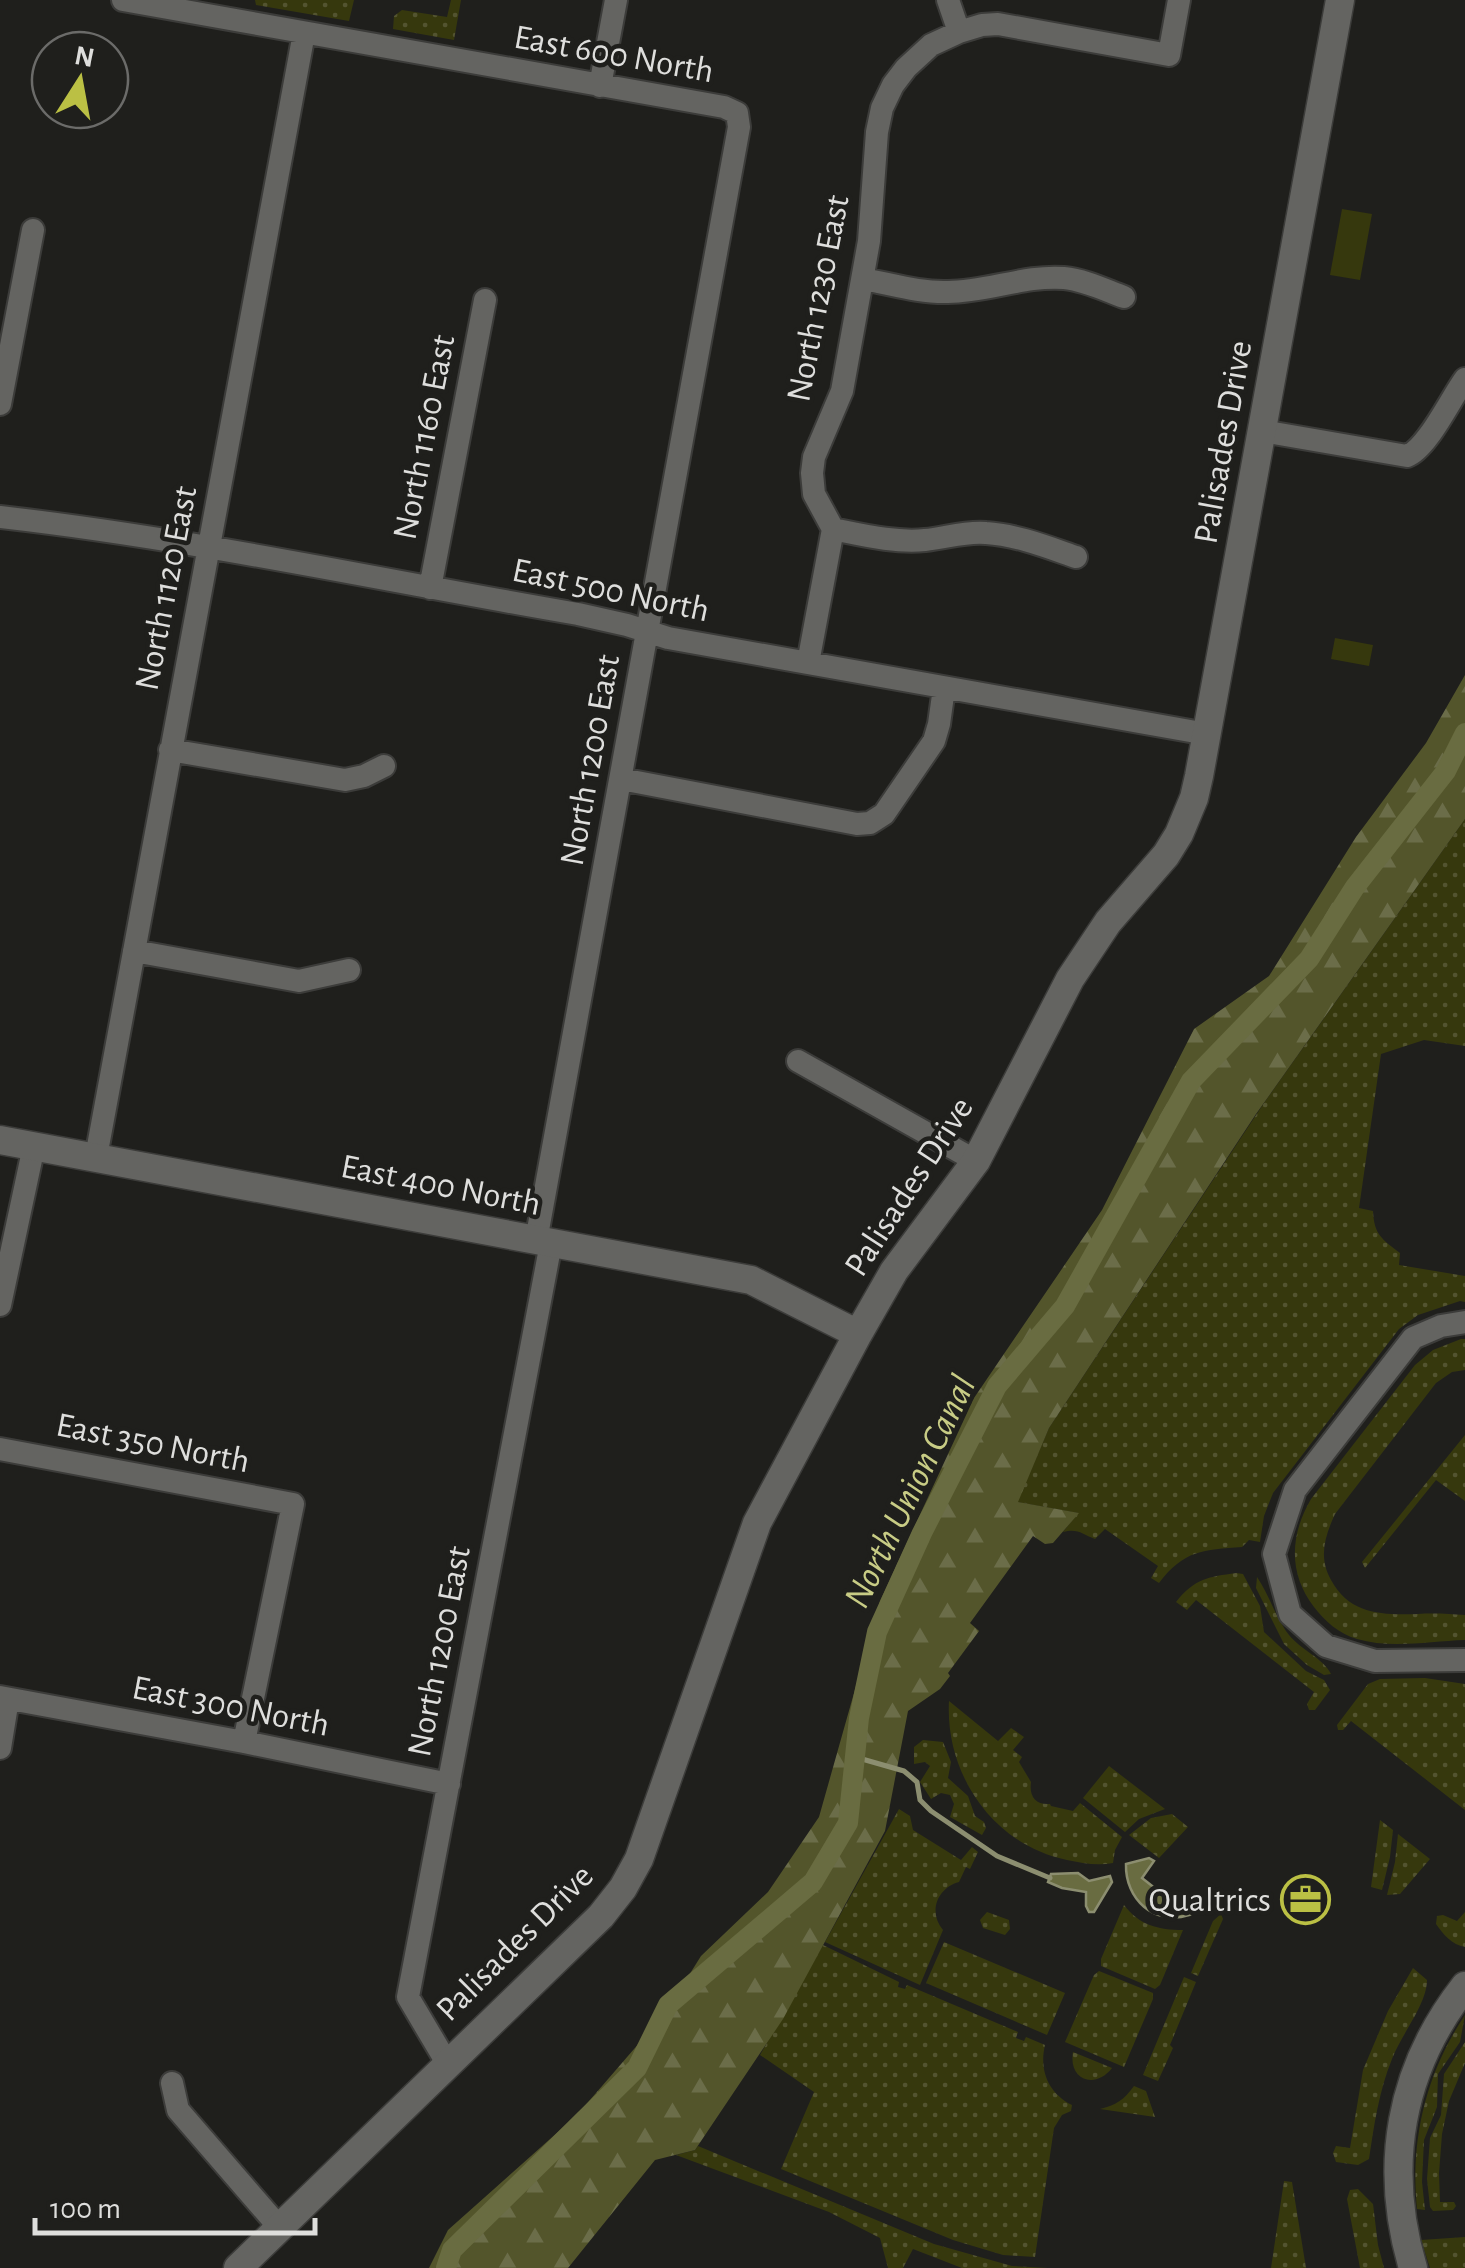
<svg xmlns="http://www.w3.org/2000/svg" width="1465" height="2268" viewBox="0 0 1465 2268" font-family="'Alegreya Sans',sans-serif">
  <style>
    .grass { fill: url(#grass-dots) }
    .forest { fill: url(#forest-firs) }
    .park { fill: #36380d }
    .water { fill: #696c41; stroke: #8c8e70; stroke-width: 2.5 }
    .lines { fill: none; stroke-linecap: round; stroke-linejoin: round }
    .stream { stroke: #8c8e70; stroke-width: 5 }
    .canal { stroke: #696c41; stroke-width: 20 }
    .minor-casing { stroke: #3c3c3a; stroke-width: 26 }
    .tertiary-casing { stroke: #3c3c3a; stroke-width: 31 }
    .minor { stroke: #646461; stroke-width: 22 }
    .tertiary { stroke: #646461; stroke-width: 28 }
    .labels { text-anchor: middle; stroke-width: 9; stroke-linejoin: round; paint-order: stroke }
    .street-label { font-size: 35px; fill: #dededc; stroke: #1f1f1c }
    .poi-label { font-size: 35px; fill: #dededc; stroke: #1f1f1c; text-anchor: end }
    .water-label { font-size: 38px; font-style: italic; fill: #c8cc85; stroke: #1f1f1c }
  </style>
  <defs>
    <pattern id="grass-dots" width="8" height="8" patternUnits="userSpaceOnUse" patternTransform="scale(2.5)"><rect width="8" height="8" fill="#36380d"/><path d="M2 2h.1M6 6h.1" fill="none" stroke="#535430" stroke-width="1.8" stroke-linecap="round"/></pattern>
    <pattern id="forest-firs" width="22" height="20" patternUnits="userSpaceOnUse" patternTransform="scale(2.5)"><rect width="22" height="20" fill="#53552b"/><path d="M5 1l3.5 6h-7zM16 11l3.5 6h-7z" fill="#6b6d49"/></pattern>
  </defs>
  <rect width="100%" height="100%" fill="#1f1f1c"/>
  <!-- grass -->
  <path class="grass" d="M255 0H354L349 21 256 5Z
    M451 0H461L454 40 393 29 394 16 402 10 447 17Z
    M1465 819V1046L1424 1040 1381 1054 1359 1208 1373 1211C1374 1235 1382 1239 1400 1253L1399 1265 1465 1276V1302L1460 1301 1418 1315 1399 1329 1273 1493 1264 1516 1260 1542 1249 1540 1242 1547C1203 1550 1184 1550 1159 1583L1151 1578 1158 1566 1105 1529 1095 1539C1082 1534 1078 1528 1063 1532L1078 1513 1017 1502 1049 1428 1264 1103Z
    M1461 1339H1465V1370L1452 1372 1436 1383 1335 1514C1325 1536 1318 1557 1331 1580 1350 1615 1382 1615 1418 1614 1434 1613 1450 1614 1465 1615V1640C1430 1641 1391 1649 1357 1639 1339 1634 1325 1621 1314 1607 1288 1573 1290 1535 1311 1499L1415 1365 1433 1350Z
    M1465 1435V1501L1436 1480 1365 1568 1362 1562Z
    M1236 1573 1243 1574 1260 1606 1264 1632 1306 1671 1324 1680 1330 1690 1315 1710H1309L1307 1704 1314 1692 1196 1600 1187 1610 1176 1602C1195 1578 1209 1577 1236 1573Z
    M1257 1577C1270 1596 1275 1617 1289 1635 1301 1650 1323 1658 1331 1674L1324 1675 1307 1665 1284 1644 1256 1588Z
    M1425 1678 1465 1684V1810L1351 1721 1343 1730H1338L1337 1725 1368 1684 1380 1679Z
    M949 1701 998 1741 1011 1728 1024 1737 1013 1750 1022 1757 1019 1762 1031 1782C1029 1796 1035 1805 1050 1804L1051 1806 1073 1811 1080 1803 1122 1837 1115 1850 1113 1863C1097 1866 1082 1863 1067 1860 993 1845 945 1774 949 1701Z
    M923 1740 943 1742 951 1762 948 1778 968 1796 975 1816 984 1822 986 1828 982 1835 950 1817 954 1804 950 1795 941 1793 931 1799 920 1782 930 1766 925 1762 914 1764V1747Z
    M1109 1766 1165 1809 1139 1819 1125 1832 1083 1798Z
    M899 1809 910 1816 913 1830 961 1860 972 1847 978 1852 970 1869 966 1867 959 1882C937 1888 928 1912 943 1930L920 1985 825 1942Z
    M1172 1814 1188 1827 1159 1858 1129 1835 1151 1818Z
    M1380 1820 1393 1830 1390 1857 1382 1890 1371 1887Z
    M1398 1834 1430 1859 1400 1894 1387 1895 1395 1862Z
    M1124 1905C1139 1925 1158 1930 1183 1930L1160 1985 1155 1989 1101 1966V1959Z
    M987 1912 1009 1920 1010 1929 1005 1935 983 1928 980 1920Z
    M1465 1912V1947C1452 1945 1443 1934 1436 1924L1437 1916 1443 1915 1457 1921Z
    M1221 1914 1223 1919 1198 1976 1191 1973 1213 1921Z
    M944 1942 1065 1993 1047 2035 926 1983Z
    M823 1945 899 1982 898 1987 905 1989 907 1985 1018 2032 1016 2038 1024 2041 1026 2037 1045 2045C1039 2070 1048 2093 1072 2105L1071 2111 1062 2115 1054 2128 1035 2257 1003 2255 953 2240 781 2169 814 2092 760 2055Z
    M1413 1968 1427 1980C1427 2004 1401 2035 1392 2059 1379 2091 1374 2125 1369 2159L1358 2165 1336 2162 1333 2153 1336 2146 1350 2148 1363 2070 1388 2011Z
    M1099 1971 1153 1993V1999L1124 2067 1065 2042 1094 1975Z
    M1184 1977 1196 1982 1170 2045 1173 2048 1158 2081 1143 2075Z
    M1465 2015 1460 2042 1438 2074 1437 2107 1424 2140 1422 2182 1425 2210 1417 2209C1410 2140 1426 2073 1465 2015Z
    M1465 2042V2063L1449 2101 1442 2134 1439 2173 1440 2202H1454L1456 2206 1453 2210 1433 2211 1430 2207 1427 2179 1430 2138 1441 2115 1444 2074Z
    M1073 2052 1112 2068C1095 2090 1068 2080 1073 2052Z
    M1134 2086 1146 2091 1155 2117 1100 2109C1116 2105 1124 2100 1134 2086Z
    M698 2146 934 2244 1012 2266 1048 2268H962L913 2249 903 2268H888L880 2238 829 2212 676 2155 695 2150Z
    M1284 2181 1292 2182 1306 2268H1271Z
    M1358 2189 1373 2204 1378 2245 1384 2268H1360L1347 2199 1350 2190Z
    M1465 2237V2268H1430L1421 2240Z"/>
  <!-- forest -->
  <path class="forest" d="M1465 675V819L1256 1114 1049 1428 1018 1502 1079 1513 1053 1543 1045 1544 1033 1536 970 1623 979 1631 948 1673 950 1676 940 1689 908 1711 885 1831 783 2019 695 2150 655 2160 568 2268H429L448 2230 577 2115 666 2012 701 1956 768 1892 819 1817 880 1601 974 1398 1102 1210 1194 1029 1269 976 1356 837 1426 743Z"/>
  <!-- park -->
  <path class="park" d="M1342 209 1372 214 1360 280 1330 275Z
    M1335 638 1373 645 1369 666 1331 659Z"/>
  <!-- water -->
  <path class="water" d="M1149 1858 1154 1861 1142 1878 1189 1915C1154 1926 1125 1899 1126 1864Z
    M1078 1873 1089 1881 1110 1876 1112 1882 1094 1912H1089L1086 1906V1892L1062 1888 1048 1882 1051 1874Z"/>
  <g class="lines">
    <!-- stream -->
    <path class="stream" d="M855 1757 904 1771 917 1782 920 1800 931 1811 997 1856 1050 1878"/>
    <!-- canal -->
    <path class="canal" d="M446 2268 452 2250 637 2068 668 2005 813 1882 848 1823 859 1718 877 1632 922 1533 997 1386 1065 1306 1191 1081 1309 959 1355 887 1446 771 1465 733"/>
    <defs>
      <path id="minor" d="M123 0 724 107 737 113 739 127 536 1241
        M948 0 959 32
        M600 86 616 0
        M863 279C891 284 920 293 948 292 987 292 1025 275 1064 278 1085 280 1105 290 1124 297
        M0 404 33 230
        M1262 431 1407 456C1427 449 1451 398 1465 379
        M0 517C194 539 385 581 578 614L627 625 668 638 1207 734
        M833 529C863 535 895 543 925 540 946 538 965 531 986 533 1017 535 1047 547 1076 557
        M430 588 485 300
        M808 663 833 529 814 494 812 473 814 457 842 391 869 241 877 132 882 108 893 85 906 68 931 45 959 32 982 25 998 24 1169 55 1179 0
        M170 750 345 780 364 776 384 766
        M621 779 857 824 870 823 884 814 934 741 939 724 944 688
        M134 951 299 981 349 970
        M798 1061 976 1161
        M96 1157 304 33
        M0 1305 34 1146
        M1465 1322 1441 1326 1413 1338 1295 1490 1274 1554 1290 1614 1326 1646 1375 1661 1465 1660
        M0 1449 293 1504 244 1742
        M0 1697 244 1742 449 1784
        M0 1748 8 1699
        M447 2063 408 1997 551 1243
        M172 2083 178 2110 279 2227"/>
      <path id="tertiary" d="M0 1140 751 1280 858 1334
        M238 2268 601 1916 623 1888 639 1859 757 1523 858 1334 894 1271 976 1161 1070 979 1108 922 1166 855 1179 834 1194 798 1199 776 1340 0
        M1413 2268C1383 2167 1399 2070 1465 1986"/>
    </defs>
    <!-- minor casing -->
    <use href="#minor" class="minor-casing"/>
    <!-- tertiary casing -->
    <use href="#tertiary" class="tertiary-casing"/>
    <!-- minor -->
    <use href="#minor" class="minor"/>
    <!-- tertiary -->
    <use href="#tertiary" class="tertiary"/>
  </g>
  <!-- icons -->
  <defs>
    <symbol id="office-ring" viewBox="-11 -11 22 22"><circle r="9.5" fill="#1f1f1c" stroke="#bbc044" stroke-width="1.5"/><path d="M-6-3h4V-5.5h4V-3h4V5H-6ZM-1-4.5V-3h2v-1.5ZM-6 0V1H6V0Z" fill="#bbc044"/></symbol>
  </defs>
  <g fill-rule="evenodd">
    <use href="#office-ring" x="1278" y="1872" width="55" height="55"/>
  </g>
  <g class="labels">
    <!-- street labels -->
    <g class="street-label">
      <text transform="translate(614 53) rotate(10)" y="12">East 600 North</text>
      <text transform="translate(817 298) rotate(-79)" y="12">North 1230 East</text>
      <text transform="translate(423 437) rotate(-79)" y="12">North 1160 East</text>
      <text transform="translate(1222 442) rotate(-80)" y="12">Palisades Drive</text>
      <text transform="translate(165 588) rotate(-79)" y="12">North 1120 East</text>
      <text transform="translate(611 589) rotate(12)" y="12">East 500 North</text>
      <text transform="translate(589 760) rotate(-80)" y="12">North 1200 East</text>
      <text transform="translate(441 1184) rotate(11)" y="12">East 400 North</text>
      <text transform="translate(908 1186) rotate(-57)" y="12">Palisades Drive</text>
      <text transform="translate(153 1442) rotate(11)" y="12">East 350 North</text>
      <text transform="translate(438 1651) rotate(-79)" y="12">North 1200 East</text>
      <text transform="translate(231 1705) rotate(11)" y="12">East 300 North</text>
      <text transform="translate(514 1942) rotate(-45)" y="12">Palisades Drive</text>
    </g>
    <!-- poi labels -->
    <g class="poi-label">
      <text x="1271" y="1911">Qualtrics</text>
    </g>
    <!-- water labels -->
    <g class="water-label">
      <text transform="translate(909 1491) rotate(-64)" y="13">North Union Canal</text>
    </g>
  </g>
  <!-- north arrow -->
  <g transform="translate(80 80) rotate(11)"><circle r="48" fill="#1f1f1c" stroke="#6b6b69" stroke-width="2.5"/>
  <path d="M0-8L18 38L0 25L-18 38Z" fill="#bbc044"/>
  <text y="-15" font-size="28" font-weight="bold" text-anchor="middle" fill="#dededc">N</text>
  </g>
  <!-- scale -->
  <path d="M35 2218v15h280v-15" fill="none" stroke="#dededc" stroke-width="5"/>
  <text x="50" y="2218" font-size="30" fill="#dededc" stroke="#1f1f1c" stroke-width="8" paint-order="stroke">100 m</text>
</svg>
